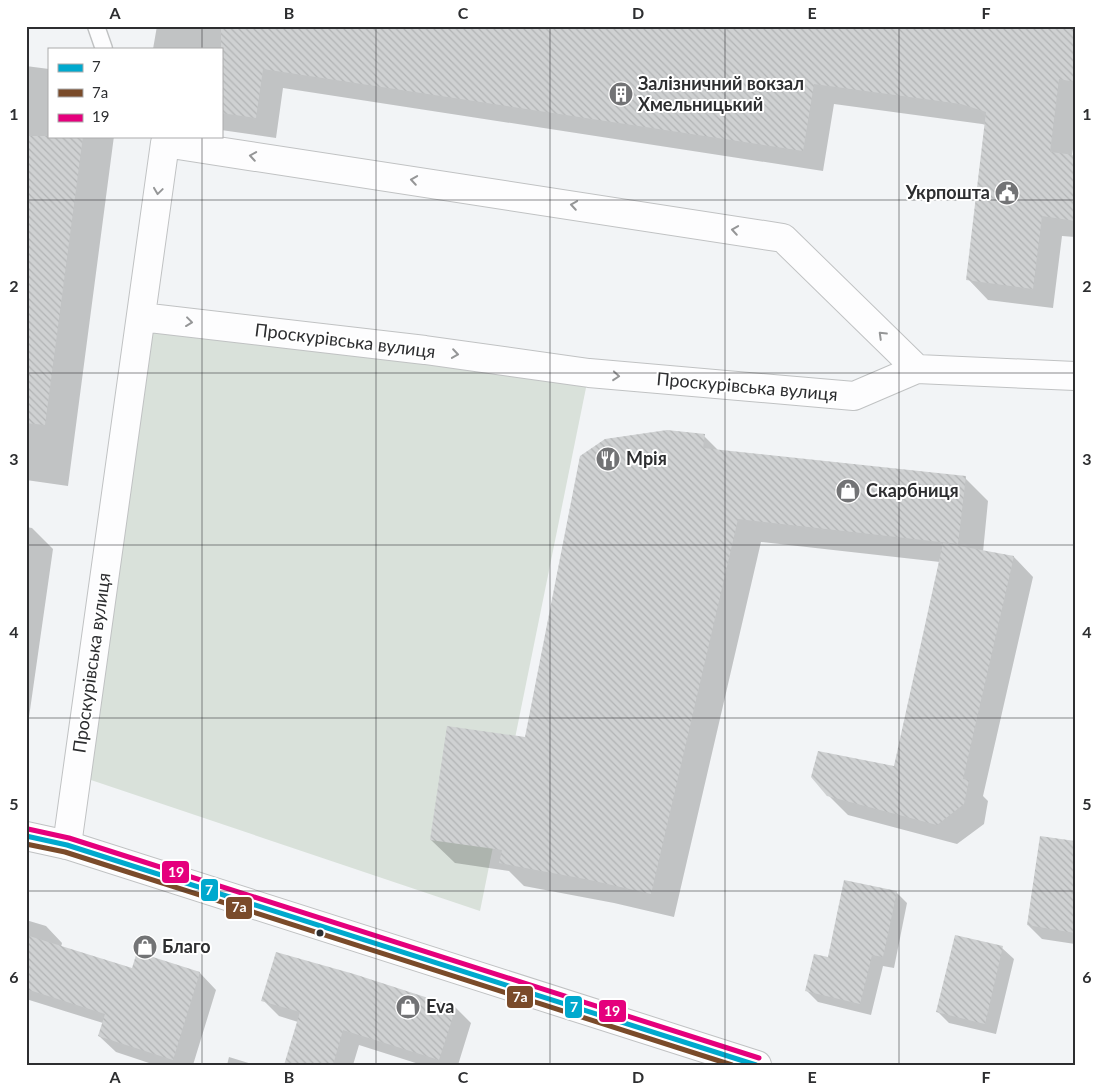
<svg xmlns="http://www.w3.org/2000/svg" width="1101" height="1091" viewBox="0 0 1101 1091" font-family="Lato,sans-serif">
  <style>
    .green { fill: #d9e1da }
    .shadow { fill: #0003 }
    .building { fill: url(#building-back-hatch) }
    .lines { fill: none; stroke-linecap: round; stroke-linejoin: round }
    .service-casing { stroke: #c0c2c3; stroke-width: 19 }
    .minor-casing { stroke: #c0c2c3; stroke-width: 30 }
    .tertiary-casing { stroke: #c0c2c3; stroke-width: 30 }
    .service { stroke: #fdfdfe; stroke-width: 16 }
    .minor { stroke: #fdfdfe; stroke-width: 28 }
    .tertiary { stroke: #fdfdfe; stroke-width: 28 }
    .bus-1-casing { stroke: #fff; stroke-width: 9 }
    .bus-2-casing { stroke: #fff; stroke-width: 9 }
    .bus-3-casing { stroke: #fff; stroke-width: 9 }
    .bus-1 { stroke: #00a9ce; stroke-width: 5 }
    .bus-2 { stroke: #7a4b2a; stroke-width: 5 }
    .bus-3 { stroke: #e5007d; stroke-width: 5 }
    .oneway { stroke: #959697 }
    .grid { fill: none; stroke: #2d2e30; stroke-width: 1; stroke-opacity: 0.55 }
    .bus-dot { fill: #2d2e30; stroke: #fff; stroke-width: 2 }
    .labels { text-anchor: middle; stroke-width: 4; stroke-linejoin: round; paint-order: stroke }
    .poi-label { font-size: 18px; font-weight: bold; fill: #2d2e30; stroke: #fff; text-anchor: start }
    .street-label { font-size: 18px; fill: #2d2e30; stroke: #fff }
    .line-badge { stroke: #fff; stroke-width: 2 }
    .badge-label { font-size: 14px; text-anchor: middle; font-weight: bold; fill: #fff }
    .neatline { fill: none; stroke: #2d2e30; stroke-width: 2 }
    .grid-label { font-size: 16px; text-anchor: middle; font-weight: bold; fill: #2d2e30 }
  </style>
  <defs>
    <pattern id="building-back-hatch" width="6" height="6" patternUnits="userSpaceOnUse" patternTransform="scale(1.25)"><rect width="6" height="6" fill="#cfd1d2"/><path d="M-1 5l2 2M0 0l6 6M5-1l2 2" fill="none" stroke="#b2b4b5"/></pattern>
  </defs>
  <rect width="100%" height="100%" fill="#f2f4f6"/>
  <!-- green -->
  <path class="green" d="M141 317 589 373 480 911 82 777Z"/>
  <!-- shadow -->
  <path class="shadow" d="M157 26H1075V135L1072 156H1075V237L1062 236 1053 308 988 300 968 279 986 125 982 124 834 104 823 171 283 88 276 138 221 130V49H153Z
    M26 66 49 69V136H114L68 486 26 480Z
    M704 436 719 451 965 478 988 501 983 552 1014 557 1033 577 983 796 988 801 984 824 957 844 848 815 828 795 895 767 940 562 761 542 674 917 614 903 524 886 509 871 455 863 431 840 526 738Z
    M26 527 32 528 53 549 26 738Z
    M1075 842V944L1042 939 1028 925Z
    M896 892 907 903 894 968 883 966 871 1015 818 1002 807 991 829 959Z
    M26 920 46 926 62 943 61 947 133 970 138 954 200 973 216 990 193 1065H155L116 1052 99 1036 103 1023 26 999Z
    M1002 948 1014 959 996 1034 949 1023 937 1011Z
    M263 1000 456 1008 471 1023 458 1065H422L359 1045 353 1065H285L298 1022 279 1016Z
    M229 1057 255 1065H227Z"/>
  <!-- building -->
  <path class="building" d="M221 26H1075V82L1059 79 1050 152 1075 155V221L1042 216 1033 289 966 280 986 112 961 104 814 84 803 151 263 69 256 118 221 113Z
    M26 136H83L45 425 26 423Z
    M667 430 705 434 703 448 966 476 958 544 738 519 651 894 590 880 499 863 502 850 430 840 447 726 525 737 580 456 605 439Z
    M943 543 1014 556 963 779 969 780 964 804 937 825 827 796 811 777 818 751 894 766Z
    M1040 836 1075 841V933L1027 925Z
    M844 880 897 891 883 957 872 955 860 1004 805 991 814 954 828 957Z
    M26 935 132 968 137 952 200 972 173 1060 98 1036 105 1014 26 989Z
    M955 935 1003 946 985 1024 936 1012Z
    M276 952 354 974 456 1007 439 1060 343 1030 333 1065H284L300 1012 261 1001Z"/>
  <g class="lines">
    <defs>
      <path id="service" d="M96 26 104 49"/>
      <path id="minor" d="M141 317 425 350 589 373 854 396 917 369 1075 376
        M67 845 165 143 783 238 917 369"/>
      <path id="tertiary" d="M26 836 67 845 757 1065"/>
    </defs>
    <!-- service casing -->
    <use href="#service" class="service-casing"/>
    <!-- minor casing -->
    <use href="#minor" class="minor-casing"/>
    <!-- tertiary casing -->
    <use href="#tertiary" class="tertiary-casing"/>
    <!-- service -->
    <use href="#service" class="service"/>
    <!-- minor -->
    <use href="#minor" class="minor"/>
    <!-- tertiary -->
    <use href="#tertiary" class="tertiary"/>
    <defs>
      <path id="bus-1" d="M26 836 67 845 756 1065"/>
      <path id="bus-2" d="M26 844 65 852 732 1065"/>
      <path id="bus-3" d="M28 829 69 838 759 1058"/>
    </defs>
    <!-- bus-1 casing -->
    <use href="#bus-1" class="bus-1-casing"/>
    <!-- bus-2 casing -->
    <use href="#bus-2" class="bus-2-casing"/>
    <!-- bus-3 casing -->
    <use href="#bus-3" class="bus-3-casing"/>
    <!-- bus-1 -->
    <use href="#bus-1" class="bus-1"/>
    <!-- bus-2 -->
    <use href="#bus-2" class="bus-2"/>
    <!-- bus-3 -->
    <use href="#bus-3" class="bus-3"/>
  </g>
  <!-- one-way arrows -->
  <defs><path id="oneway-chevron" d="M-2-3.5L2.5 0L-2 3.5" fill="none" stroke-width="1.6" stroke-linecap="round" stroke-linejoin="round" transform="scale(1.25)"/></defs>
  <g class="oneway">
    <use href="#oneway-chevron" transform="translate(253 156) rotate(-171)"/>
    <use href="#oneway-chevron" transform="translate(414 180) rotate(-171)"/>
    <use href="#oneway-chevron" transform="translate(158 191) rotate(98)"/>
    <use href="#oneway-chevron" transform="translate(574 205) rotate(-171)"/>
    <use href="#oneway-chevron" transform="translate(735 230) rotate(-171)"/>
    <use href="#oneway-chevron" transform="translate(189 322) rotate(7)"/>
    <use href="#oneway-chevron" transform="translate(882 335) rotate(-136)"/>
    <use href="#oneway-chevron" transform="translate(455 354) rotate(8)"/>
    <use href="#oneway-chevron" transform="translate(616 376) rotate(5)"/>
  </g>
  <!-- grid -->
  <path class="grid" d="M202 26V49M376 26V1065M550 26V1065M725 26V1065M899 26V1065M202 136V1065M26 200H1075M26 373H1075M26 545H1075M26 718H1075M26 891H1075"/>
  <!-- icons -->
  <defs>
    <symbol id="building-disc" viewBox="-11 -11 22 22"><circle r="9.5" fill="#727375" stroke="#fff"/><path d="M-4-6H4V6H1V3H-1V6H-4ZM-2.5-4.3h1.7v1.8h-1.7ZM.8-4.3h1.7v1.8H.8ZM-2.5-1h1.7V.8h-1.7ZM.8-1h1.7V.8H.8Z" fill="#fff"/></symbol>
    <symbol id="civic-disc" viewBox="-11 -11 22 22"><circle r="9.5" fill="#727375" stroke="#fff"/><path d="M-.6-6.5H3V-4.5H.6V-3L4-1V1h2V6H-6V1h2V-1L-.6-3ZM-1.2 2.5V6h2.4V2.5Z" fill="#fff"/></symbol>
    <symbol id="restaurant-disc" viewBox="-11 -11 22 22"><circle r="9.5" fill="#727375" stroke="#fff"/><path d="M-5-6h1v4h1v-4h1v4h1v-4h1v5L-1.5 .5V6h-2V.5L-5-1ZM5-6V6H3V1.5H1.5Q1.5-4 5-6Z" fill="#fff"/></symbol>
    <symbol id="shop-disc" viewBox="-11 -11 22 22"><circle r="9.5" fill="#727375" stroke="#fff"/><path d="M-5-2.5h2.3a2.7 3.5 0 0 1 5.4 0H5L5.5 6h-11ZM-1.5-2.5h3a1.5 2.3 0 0 0-3 0Z" fill="#fff"/></symbol>
  </defs>
  <g fill-rule="evenodd">
    <use href="#building-disc" x="607" y="80" width="28" height="28"/>
    <use href="#civic-disc" x="993" y="179" width="28" height="28"/>
    <use href="#restaurant-disc" x="594" y="445" width="28" height="28"/>
    <use href="#shop-disc" x="834" y="477" width="28" height="28"/>
    <use href="#shop-disc" x="131" y="933" width="28" height="28"/>
    <use href="#shop-disc" x="394" y="993" width="28" height="28"/>
  </g>
  <!-- markers -->
  <circle class="bus-dot" cx="320" cy="933" r="4.5"/>
  <g class="labels">
    <!-- poi labels -->
    <g class="poi-label">
      <text x="638" y="90">Залізничний вокзал<tspan x="638" dy="21">Хмельницький</tspan></text>
      <text x="990" y="199" text-anchor="end">Укрпошта</text>
      <text x="626" y="465">Мрія</text>
      <text x="866" y="497">Скарбниця</text>
      <text x="162" y="953">Благо</text>
      <text x="426" y="1013">Eva</text>
    </g>
    <!-- street labels -->
    <g class="street-label">
      <text transform="translate(345 341) rotate(7)" y="6">Проскурівська вулиця</text>
      <text transform="translate(747 387) rotate(5)" y="6">Проскурівська вулиця</text>
      <text transform="translate(92 663) rotate(-82)" y="6">Проскурівська вулиця</text>
    </g>
  </g>
  <g class="line-badge">
    <rect x="161" y="860" width="29" height="24" rx="5" fill="#e5007d"/>
    <rect x="200" y="878" width="19" height="24" rx="5" fill="#00a9ce"/>
    <rect x="225" y="896" width="28" height="24" rx="5" fill="#7a4b2a"/>
    <rect x="506" y="985" width="28" height="24" rx="5" fill="#7a4b2a"/>
    <rect x="564" y="995" width="19" height="24" rx="5" fill="#00a9ce"/>
    <rect x="598" y="999" width="29" height="24" rx="5" fill="#e5007d"/>
  </g>
  <g class="badge-label">
    <text x="176" y="877">19</text>
    <text x="209" y="895">7</text>
    <text x="239" y="912">7а</text>
    <text x="520" y="1002">7а</text>
    <text x="574" y="1012">7</text>
    <text x="612" y="1016">19</text>
  </g>
  <!-- border -->
  <rect width="1101" height="1091" fill="none" stroke="#ffffff" stroke-width="55"/>
  <!-- legend -->
  <rect x="48" y="48" width="175" height="90" fill="#ffffff" stroke="#ababac"/>
  <rect x="58" y="64" width="25" height="8" fill="#00a9ce" stroke="#ababac"/>
  <text x="92" y="72" font-size="15" fill="#2d2e30">7</text>
  <rect x="58" y="89" width="25" height="8" fill="#7a4b2a" stroke="#ababac"/>
  <text x="92" y="98" font-size="15" fill="#2d2e30">7а</text>
  <rect x="58" y="114" width="25" height="8" fill="#e5007d" stroke="#ababac"/>
  <text x="92" y="122" font-size="15" fill="#2d2e30">19</text>
  <rect x="28" y="28" width="1046" height="1036" class="neatline"/>
  <g class="grid-label">
    <text x="115" y="19">A</text>
    <text x="289" y="19">B</text>
    <text x="463" y="19">C</text>
    <text x="638" y="19">D</text>
    <text x="812" y="19">E</text>
    <text x="986" y="19">F</text>
    <text x="14" y="120">1</text>
    <text x="1087" y="120">1</text>
    <text x="14" y="292">2</text>
    <text x="1087" y="292">2</text>
    <text x="14" y="465">3</text>
    <text x="1087" y="465">3</text>
    <text x="14" y="638">4</text>
    <text x="1087" y="638">4</text>
    <text x="14" y="810">5</text>
    <text x="1087" y="810">5</text>
    <text x="14" y="983">6</text>
    <text x="1087" y="983">6</text>
    <text x="115" y="1083">A</text>
    <text x="289" y="1083">B</text>
    <text x="463" y="1083">C</text>
    <text x="638" y="1083">D</text>
    <text x="812" y="1083">E</text>
    <text x="986" y="1083">F</text>
  </g>
</svg>
